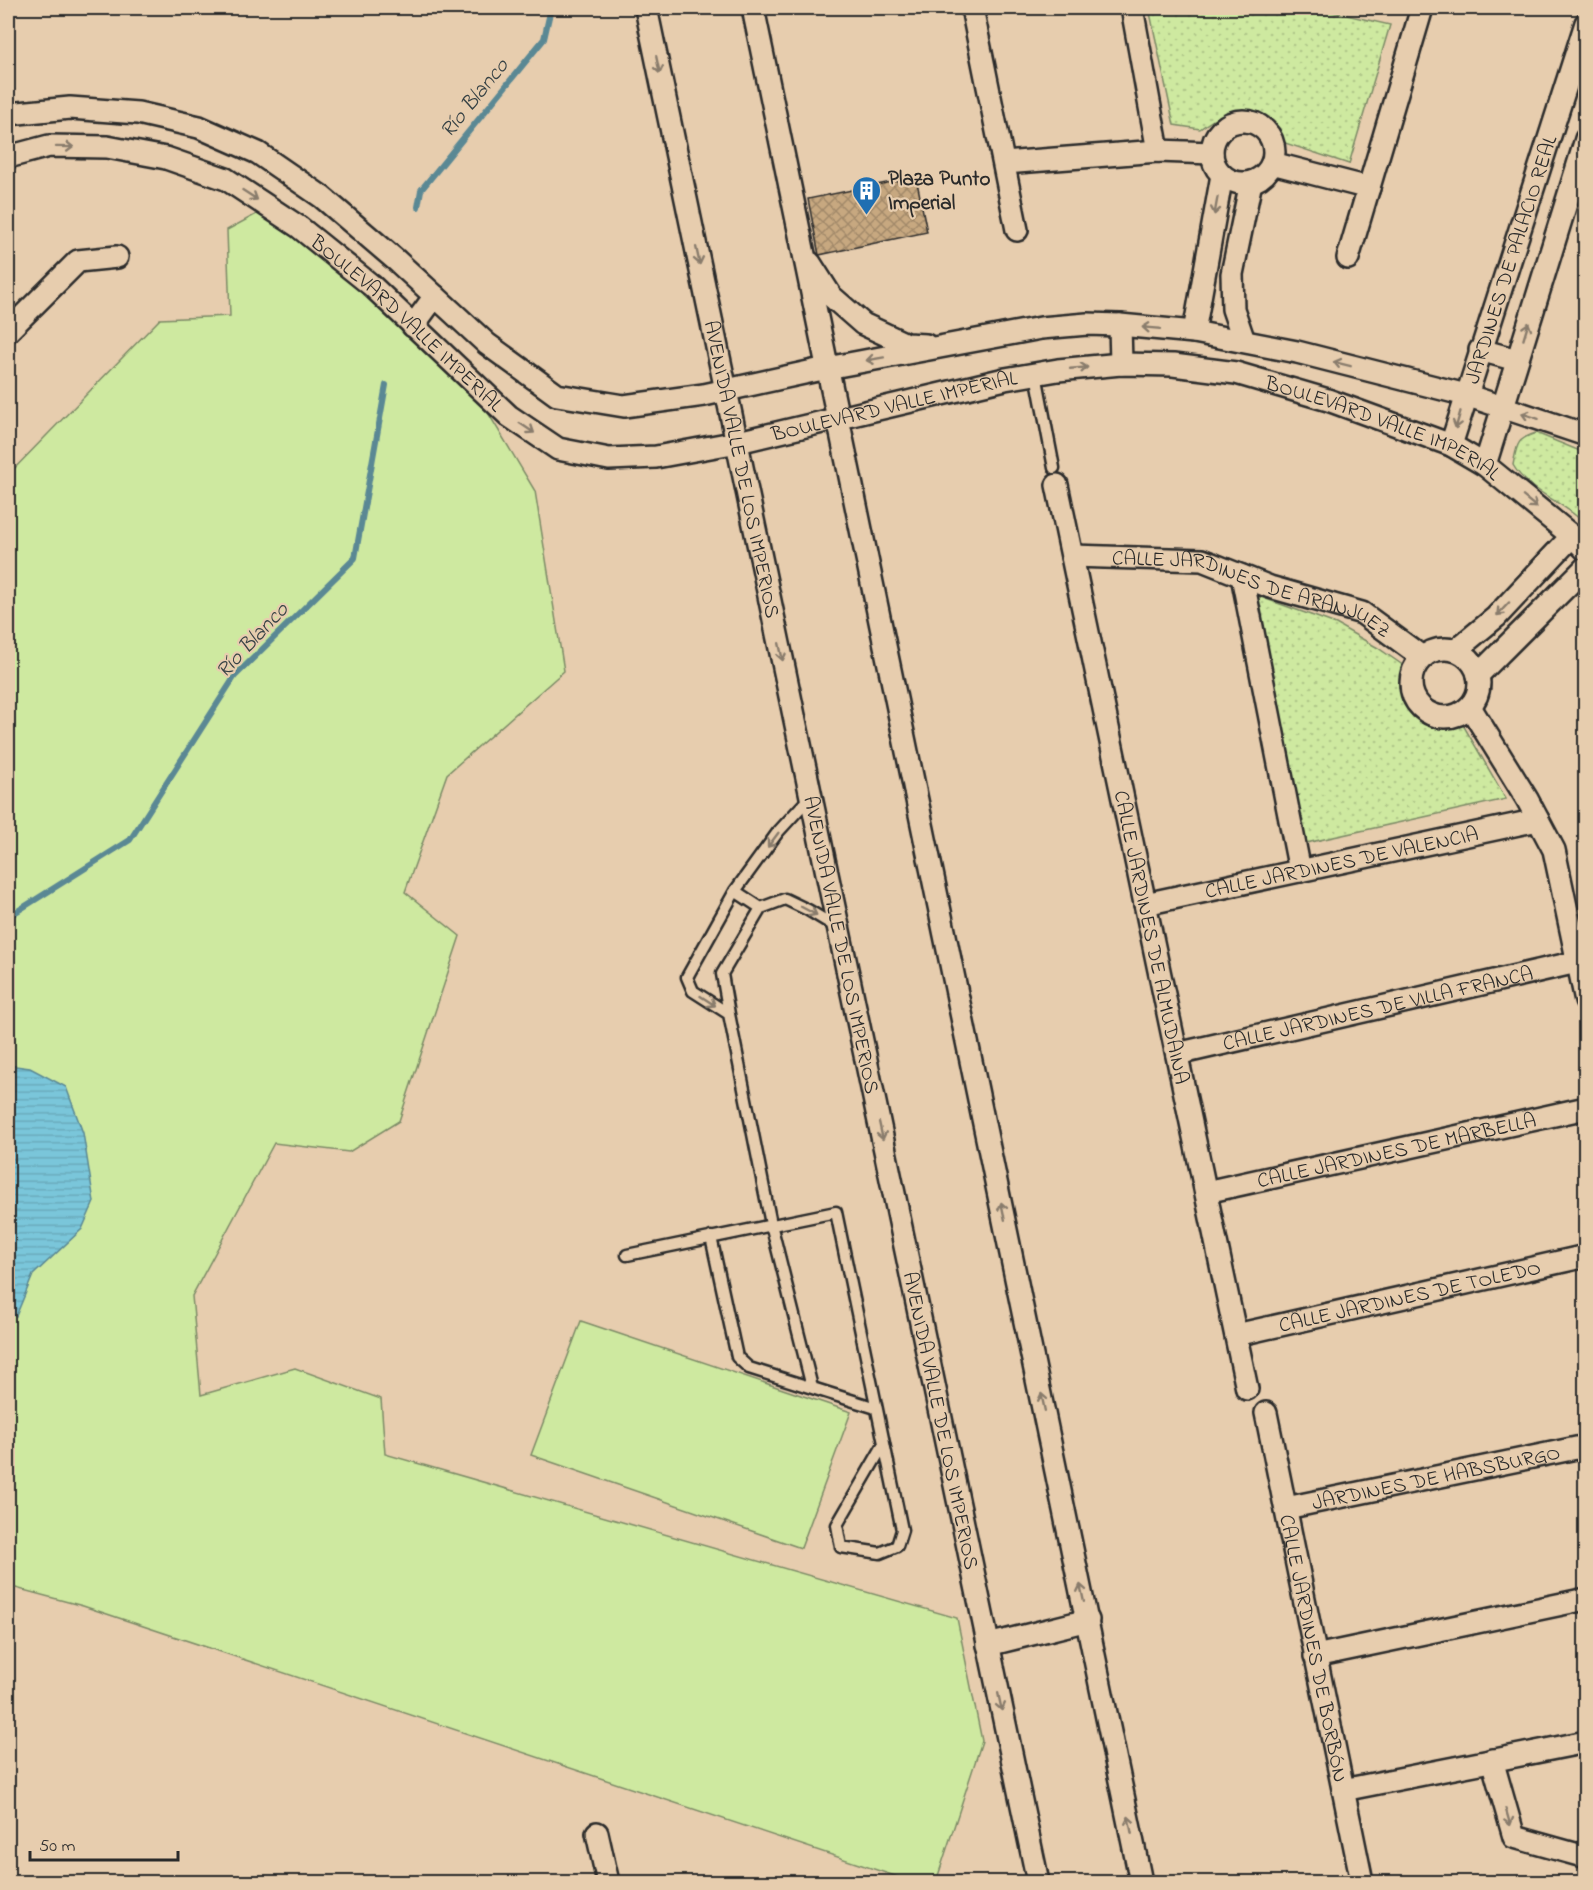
<svg xmlns="http://www.w3.org/2000/svg" width="1593" height="1890" viewBox="0 0 1593 1890" font-family="'Indie Flower',sans-serif">
  <style>
    .grass { fill: #cee9a0; stroke: #7c8a66; stroke-width: 1.5 }
    .park { fill: url(#park-dots); stroke: #7c8a66; stroke-width: 1.5 }
    .water { fill: url(#water-rules); stroke: #5a8894; stroke-width: 1.5 }
    .lines { fill: none; stroke-linecap: round; stroke-linejoin: round }
    .stream { stroke: #5a8894; stroke-width: 6 }
    .building { fill: url(#building-cross-hatch); stroke: #2b2b2b; stroke-width: 1.5 }
    .service-casing { stroke: #2b2b2b; stroke-width: 15 }
    .minor-casing { stroke: #2b2b2b; stroke-width: 26 }
    .service { stroke: #e7cdae; stroke-width: 10 }
    .minor { stroke: #e7cdae; stroke-width: 21 }
    .oneway { stroke: #897c6c }
    .labels { text-anchor: middle; stroke-width: 4.5; stroke-linejoin: round; paint-order: stroke }
    .poi-label { font-size: 21px; font-weight: bold; fill: #2b2b2b; stroke: #e7cdae; text-anchor: start }
    .street-label { font-size: 21px; fill: #2b2b2b; stroke: #e7cdae }
    .water-label { font-size: 22px; font-style: italic; fill: #374245; stroke: #e7cdae }
  </style>
  <defs>
    <pattern id="park-dots" width="8" height="8" patternUnits="userSpaceOnUse" patternTransform="scale(1.5)"><rect width="8" height="8" fill="#cee9a0"/><path d="M2 2h.1M6 6h.1" fill="none" stroke="#b1c88a" stroke-width="1.8" stroke-linecap="round"/></pattern>
    <pattern id="water-rules" width="6" height="5" patternUnits="userSpaceOnUse" patternTransform="scale(1.5)"><rect width="6" height="5" fill="#7ac6da"/><path d="M0 2.5h6" fill="none" stroke="#6aaabb"/></pattern>
    <pattern id="building-cross-hatch" width="8" height="8" patternUnits="userSpaceOnUse" patternTransform="scale(1.5)"><rect width="8" height="8" fill="#c7a880"/><path d="M0 0l8 8M0 8l8-8" fill="none" stroke="#a28969"/></pattern>
  </defs>
  <rect width="100%" height="100%" fill="#e7cdae"/>
  <filter id="ink" filterUnits="userSpaceOnUse"><feTurbulence type="fractalNoise" baseFrequency=".0167" numOctaves="2"/><feDisplacementMap in="SourceGraphic" scale="12" xChannelSelector="R" yChannelSelector="G"/><feConvolveMatrix kernelMatrix="1 2 1 2 8 2 1 2 1" color-interpolation-filters="sRGB"/></filter>
  <g filter="url(#ink)">
    <!-- grass -->
    <path class="grass" d="M266 209 469 381 535 491 564 671 447 774 405 892 460 936 399 1121 349 1152 274 1143 192 1296 201 1395 295 1368 381 1399 385 1454 957 1618 982 1741 936 1882H913L83 1606 8 1586V475L160 319 230 316 227 230Z
      M581 1321 851 1412 801 1548 531 1455Z"/>
    <!-- park -->
    <path class="park" d="M1149 8H1316L1390 25 1349 164 1282 142C1264 99 1232 105 1200 129L1174 125Z
      M1536 433 1585 453V524C1564 501 1528 492 1513 465 1517 445 1516 439 1536 433Z
      M1255 595 1336 624 1378 648 1407 668C1406 675 1403 685 1405 692 1410 720 1438 725 1462 723L1506 799 1306 843Z"/>
    <!-- water -->
    <path class="water" d="M8 1065 30 1068 66 1087 83 1133 94 1202 82 1229 33 1275 16 1316 8 1313Z"/>
    <g class="lines">
      <!-- stream -->
      <path class="stream" d="M418 207 421 190 544 39 551 8
        M8 917 130 840 235 676 355 558 386 385"/>
    </g>
    <!-- building -->
    <path class="building" d="M916 177 927 232 819 255 808 199Z"/>
    <g class="lines">
      <defs>
        <path id="service" d="M1036 374 1054 468
          M811 796 778 832 735 891 687 977 693 991 729 1014 722 974 761 908 785 899 808 910 838 928
          M735 891 761 908
          M729 1014 771 1224 812 1387
          M711 1237 737 1357 749 1368 876 1408
          M627 1255 836 1212 902 1530 897 1546 880 1553 841 1547 837 1525 884 1444"/>
        <g id="minor">
          <path id="s1" d="M646 8 1038 1882"/>
          <path d="M753 8 1141 1882"/>
          <path d="M972 8 1017 230"/>
          <path d="M1132 8 1158 151"/>
          <path d="M8 114 70 108 138 113 199 127 258 153 322 197 397 261 487 344 557 395 624 406 704 395 827 368 1041 328 1087 324 1120 325 1194 332 1297 352 1466 395 1586 435"/>
          <circle cx="1243" cy="152" r="31"/>
          <path id="s2" d="M8 157 49 146 107 147 166 158 226 179 299 227 371 285 509 416 558 449 609 459 656 457 738 442 1005 379 1058 370 1121 364 1173 365 1236 373 1328 400 1451 445 1485 465 1572 536 1586 550"/>
          <path d="M1004 163 1158 151 1212 153"/>
          <path d="M1272 163 1369 188"/>
          <path d="M1348 258 1422 8"/>
          <path d="M810 263 831 296 863 324 906 344 926 345"/>
          <path d="M1120 325 1121 364"/>
          <path d="M413 326 435 296"/>
          <path d="M8 331 78 261 117 257"/>
          <path d="M1194 332 1222 175"/>
          <path d="M1244 341 1233 309 1232 274 1251 182"/>
          <path d="M1480 350 1517 360"/>
          <path id="s3" d="M1451 445 1586 23"/>
          <path d="M1485 465 1586 139"/>
          <path id="s4" d="M1057 485 1247 1389"/>
          <path id="s5" d="M1072 556 1202 560 1270 587 1362 613 1422 657"/>
          <path d="M1242 576 1300 871"/>
          <circle cx="1445" cy="683" r="34"/>
          <path d="M1456 650 1496 617 1572 536"/>
          <path d="M1478 675 1586 567"/>
          <path d="M1470 707 1527 799 1554 850 1586 1001"/>
          <path id="s6" d="M1145 904 1538 820"/>
          <path id="s7" d="M1177 1054 1577 962"/>
          <path id="s8" d="M1206 1192 1586 1108"/>
          <path id="s9" d="M1236 1335 1586 1256"/>
          <path id="s10" d="M1266 1413 1362 1882"/>
          <path id="s11" d="M1286 1508 1586 1446"/>
          <path d="M988 1645 1088 1620"/>
          <path d="M1315 1656 1586 1599"/>
          <path d="M1492 1760 1514 1837 1586 1857"/>
          <path d="M1343 1790 1586 1742"/>
          <path d="M597 1833 608 1882"/>
        </g>
      </defs>
      <!-- service casing -->
      <use href="#service" class="service-casing"/>
      <!-- minor casing -->
      <use href="#minor" class="minor-casing"/>
      <!-- service -->
      <use href="#service" class="service"/>
      <!-- minor -->
      <use href="#minor" class="minor"/>
    </g>
    <!-- one-way arrows -->
    <defs><path id="oneway-shaft" d="M-6 0H5M1.5-3L5.5 0L1.5 3" fill="none" stroke-width="1.6" stroke-linecap="round" stroke-linejoin="round" transform="scale(1.5)"/></defs>
    <g class="oneway">
      <use href="#oneway-shaft" transform="translate(658 65) rotate(78)"/>
      <use href="#oneway-shaft" transform="translate(65 147) rotate(1)"/>
      <use href="#oneway-shaft" transform="translate(250 195) rotate(33)"/>
      <use href="#oneway-shaft" transform="translate(1216 206) rotate(100)"/>
      <use href="#oneway-shaft" transform="translate(698 256) rotate(78)"/>
      <use href="#oneway-shaft" transform="translate(1151 328) rotate(-175)"/>
      <use href="#oneway-shaft" transform="translate(1526 331) rotate(-73)"/>
      <use href="#oneway-shaft" transform="translate(875 359) rotate(170)"/>
      <use href="#oneway-shaft" transform="translate(1342 364) rotate(-166)"/>
      <use href="#oneway-shaft" transform="translate(1079 368) rotate(-5)"/>
      <use href="#oneway-shaft" transform="translate(1530 416) rotate(-162)"/>
      <use href="#oneway-shaft" transform="translate(1458 420) rotate(106)"/>
      <use href="#oneway-shaft" transform="translate(527 428) rotate(34)"/>
      <use href="#oneway-shaft" transform="translate(1530 502) rotate(39)"/>
      <use href="#oneway-shaft" transform="translate(1503 609) rotate(133)"/>
      <use href="#oneway-shaft" transform="translate(781 652) rotate(78)"/>
      <use href="#oneway-shaft" transform="translate(773 840) rotate(127)"/>
      <use href="#oneway-shaft" transform="translate(809 911) rotate(28)"/>
      <use href="#oneway-shaft" transform="translate(708 1001) rotate(33)"/>
      <use href="#oneway-shaft" transform="translate(881 1131) rotate(78)"/>
      <use href="#oneway-shaft" transform="translate(1003 1211) rotate(-102)"/>
      <use href="#oneway-shaft" transform="translate(1043 1402) rotate(-102)"/>
      <use href="#oneway-shaft" transform="translate(1082 1593) rotate(-102)"/>
      <use href="#oneway-shaft" transform="translate(1000 1702) rotate(78)"/>
      <use href="#oneway-shaft" transform="translate(1508 1817) rotate(74)"/>
      <use href="#oneway-shaft" transform="translate(1130 1825) rotate(-101)"/>
    </g>
  </g>
  <!-- icons -->
  <defs>
    <symbol id="building-pin" viewBox="-11 -11 22 30"><path d="M0 17L-7.5 6A9.5 9.5 0 1 1 7.5 6Z" fill="#1f6fb2" stroke="#e7cdae"/><path d="M-4-6H4V6H1V3H-1V6H-4ZM-2.5-4.3h1.7v1.8h-1.7ZM.8-4.3h1.7v1.8H.8ZM-2.5-1h1.7V.8h-1.7ZM.8-1h1.7V.8H.8Z" fill="#fff"/></symbol>
  </defs>
  <g fill-rule="evenodd">
    <use href="#building-pin" x="850" y="174" width="33" height="45"/>
  </g>
  <g class="labels">
    <!-- poi labels -->
    <g class="poi-label">
      <text x="888" y="185">Plaza Punto<tspan x="888" dy="24">Imperial</tspan></text>
    </g>
    <!-- street labels -->
    <g class="street-label">
      <text dy="7" stroke="none"><textPath href="#s3" startOffset="195">JARDINES DE PALACIO REAL</textPath></text>
      <text dy="7" stroke="none"><textPath href="#s2" startOffset="456">BOULEVARD VALLE IMPERIAL</textPath></text>
      <text dy="7" stroke="none"><textPath href="#s2" startOffset="996">BOULEVARD VALLE IMPERIAL</textPath></text>
      <text dy="7" stroke="none"><textPath href="#s2" startOffset="1500">BOULEVARD VALLE IMPERIAL</textPath></text>
      <text dy="7" stroke="none"><textPath href="#s1" startOffset="471">AVENIDA VALLE DE LOS IMPERIOS</textPath></text>
      <text dy="7" stroke="none"><textPath href="#s5" startOffset="186">CALLE JARDINES DE ARANJUEZ</textPath></text>
      <text dy="7" stroke="none"><textPath href="#s6" startOffset="201">CALLE JARDINES DE VALENCIA</textPath></text>
      <text dy="7" stroke="none"><textPath href="#s4" startOffset="462">CALLE JARDINES DE ALMUDAINA</textPath></text>
      <text dy="7" stroke="none"><textPath href="#s1" startOffset="957">AVENIDA VALLE DE LOS IMPERIOS</textPath></text>
      <text dy="7" stroke="none"><textPath href="#s7" startOffset="206">CALLE JARDINES DE VILLA FRANCA</textPath></text>
      <text dy="7" stroke="none"><textPath href="#s8" startOffset="195">CALLE JARDINES DE MARBELLA</textPath></text>
      <text dy="7" stroke="none"><textPath href="#s9" startOffset="178">CALLE JARDINES DE TOLEDO</textPath></text>
      <text dy="7" stroke="none"><textPath href="#s1" startOffset="1443">AVENIDA VALLE DE LOS IMPERIOS</textPath></text>
      <text dy="7" stroke="none"><textPath href="#s11" startOffset="153">JARDINES DE HABSBURGO</textPath></text>
      <text dy="7" stroke="none"><textPath href="#s10" startOffset="240">CALLE JARDINES DE BORBÓN</textPath></text>
    </g>
    <!-- water labels -->
    <g class="water-label">
      <text transform="translate(473 97) rotate(-51)" y="8">Río Blanco</text>
      <text transform="translate(251 639) rotate(-47)" y="8">Río Blanco</text>
    </g>
  </g>
  <!-- margin -->
  <rect width="1593" height="1890" fill="none" stroke="#e7cdae" stroke-width="30"/>
  <rect x="15" y="15" width="1563" height="1860" fill="none" stroke="#2b2b2b" stroke-width="2" filter="url(#ink)"/>
  <!-- scale -->
  <path d="M30 1851v9h148v-9" fill="none" stroke="#2b2b2b" stroke-width="3"/>
  <text x="39" y="1851" font-size="18" fill="#2b2b2b" stroke="#e7cdae" stroke-width="4.5" paint-order="stroke">50 m</text>
</svg>
